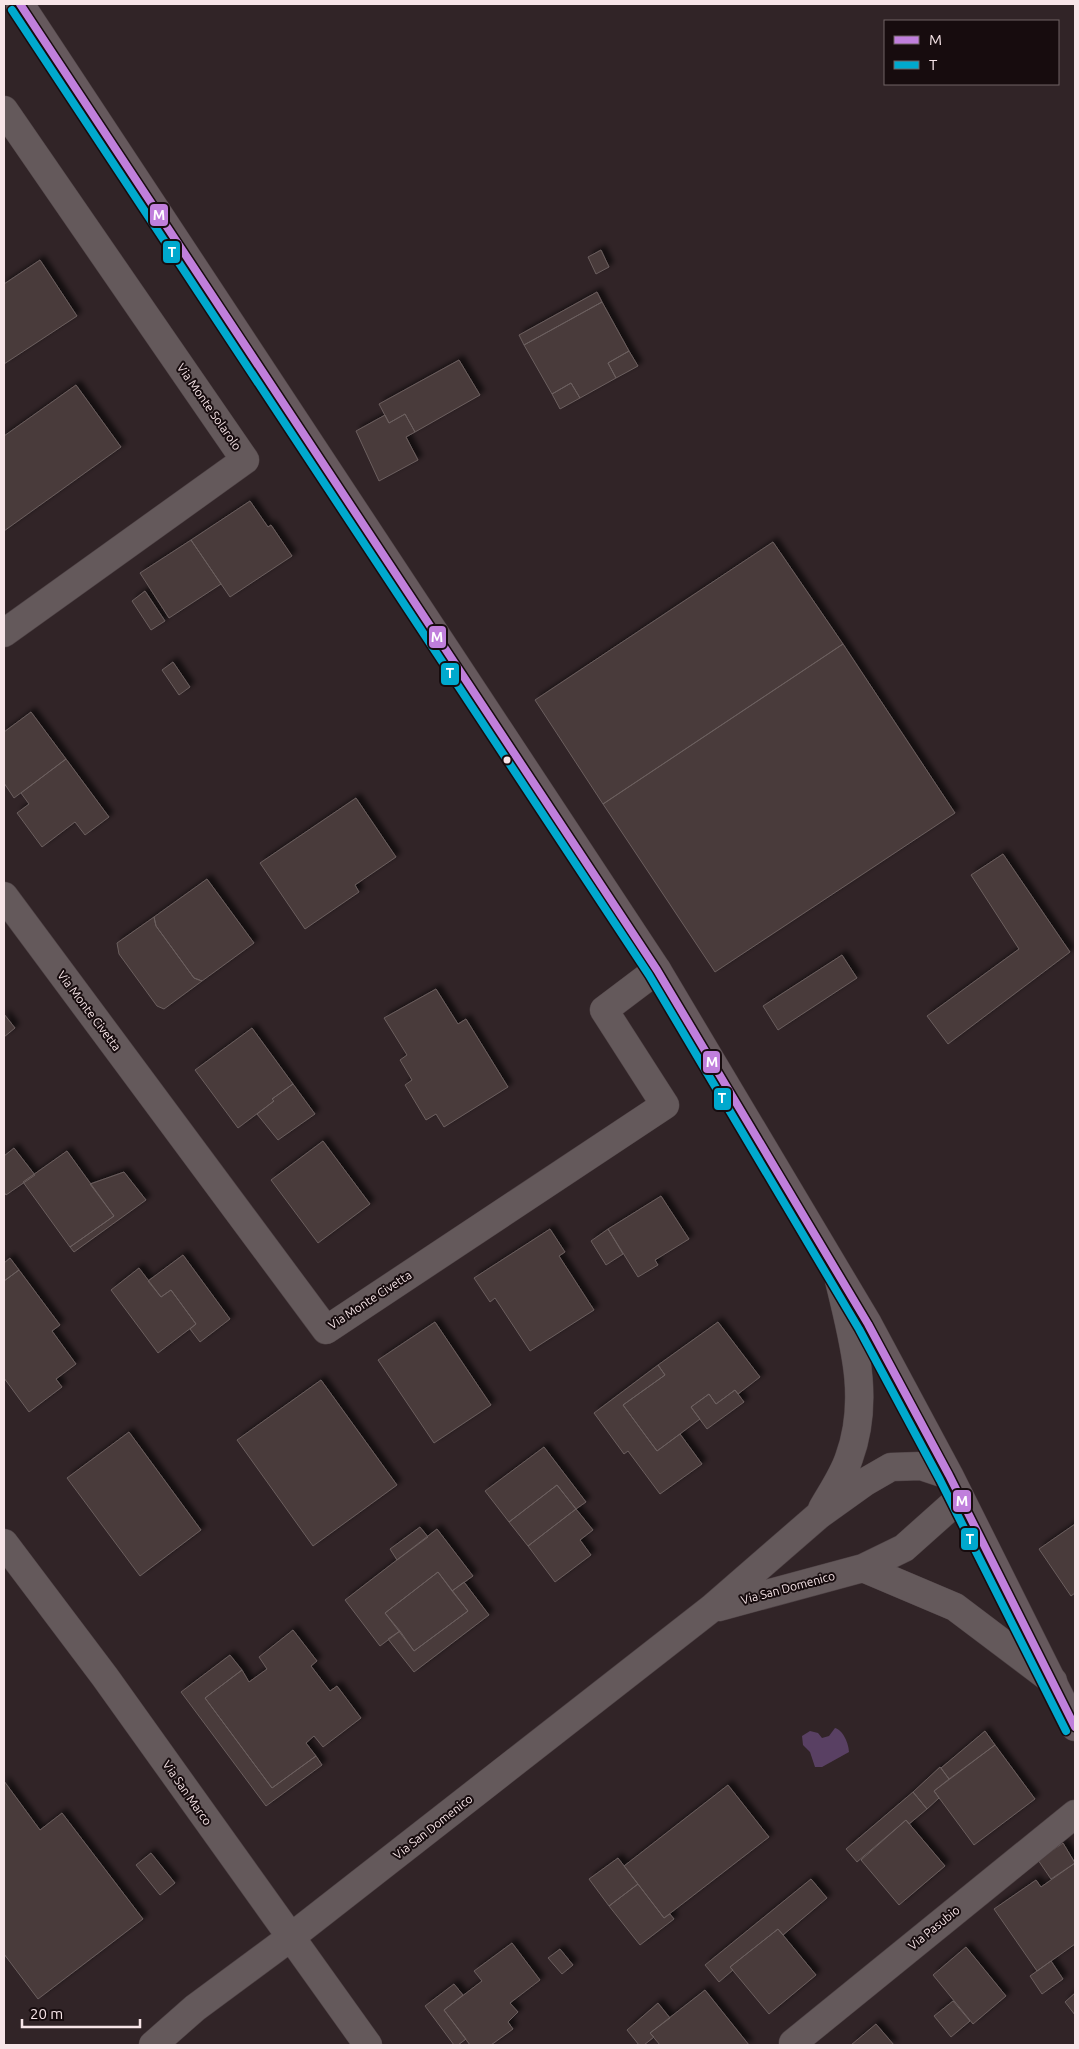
<svg xmlns="http://www.w3.org/2000/svg" width="1079" height="2049" viewBox="0 0 1079 2049" font-family="Ubuntu,sans-serif">
  <style>
    .water { fill: #594063 }
    .building { fill: #4a3b3a; stroke: #6b5f5f; filter: url(#shadow) }
    .lines { fill: none; stroke-linecap: round; stroke-linejoin: round }
    .minor-casing { stroke: #4d4144; stroke-width: 29 }
    .secondary-casing { stroke: #4d4144; stroke-width: 29 }
    .minor { stroke: #64595b; stroke-width: 28 }
    .secondary { stroke: #66595d; stroke-width: 28 }
    .bus-1-casing { stroke: #170c0e; stroke-width: 11 }
    .bus-2-casing { stroke: #170c0e; stroke-width: 11 }
    .bus-1 { stroke: #c07fdc; stroke-width: 8 }
    .bus-2 { stroke: #00a9ce; stroke-width: 8 }
    .bus-dot { fill: #f7e5e8; stroke: #170c0e; stroke-width: 2 }
    .labels { text-anchor: middle; stroke-width: 4; stroke-linejoin: round; paint-order: stroke }
    .street-label { font-size: 12px; fill: #f7e5e8; stroke: #170c0e }
    .line-badge { stroke: #170c0e; stroke-width: 2 }
    .badge-label { font-size: 14px; text-anchor: middle; font-weight: bold; fill: #fff }
  </style>
  <defs>
    <filter id="shadow"><feDropShadow dx="4.5" dy="-4.5" stdDeviation="2.5" flood-color="#0009"/></filter>
  </defs>
  <rect width="100%" height="100%" fill="#312427"/>
  <!-- water -->
  <path class="water" d="M835 1728C843 1730 849 1744 849 1752L822 1767H815L810 1752 803 1745 802 1736 810 1731 818 1733 822 1738 829 1736Z"/>
  <!-- building -->
  <path class="building" d="M601 250 609 267 596 274 588 257Z
    M40 260 77 316 4 364V284Z
    M597 292 602 302 524 345 519 335Z
    M602 302 629 351 608 363 616 378 580 398 571 383 552 394 524 345Z
    M629 351 638 366 616 378 608 363Z
    M459 360 480 395 415 432 405 414 389 423 379 404Z
    M571 383 580 398 560 409 552 394Z
    M76 385 121 447 4 531V436Z
    M405 414 415 432 406 437 418 460 379 481 356 431 385 415 389 423Z
    M250 501 268 527 271 525 292 556 230 597 191 540Z
    M191 540 221 584 169 618 140 573Z
    M773 542 843 644 603 804 535 700Z
    M145 591 165 621 151 630 132 601Z
    M843 644 955 813 715 972 603 804Z
    M173 662 190 687 179 695 162 670Z
    M31 712 66 759 14 798 4 783V732Z
    M66 759 109 817 85 835 75 822 42 847 17 813 29 804 21 793Z
    M356 798 396 857 355 885 359 892 305 929 260 863Z
    M1003 854 1070 952 948 1044 927 1016 1019 949 971 875Z
    M207 879 254 943 202 981 194 978 156 926 154 917Z
    M154 917 156 926 194 978 202 981 164 1009 157 1006 119 954 117 943Z
    M842 955 857 978 778 1030 763 1006Z
    M436 989 458 1024 466 1019 508 1087 444 1127 436 1114 426 1120 405 1085 412 1080 400 1060 407 1055 384 1018Z
    M4 1014 15 1028 4 1037Z
    M252 1028 293 1084 272 1099 274 1101 238 1128 195 1070Z
    M293 1084 315 1114 278 1140 257 1114 274 1101 272 1099Z
    M323 1141 370 1204 318 1243 271 1180Z
    M14 1148 35 1175 6 1195 4 1192V1156Z
    M67 1151 114 1216 70 1247 23 1182Z
    M124 1172 146 1200 74 1252 70 1247 114 1216 90 1184Z
    M661 1196 689 1239 655 1260 658 1265 638 1277 608 1229Z
    M550 1229 565 1252 559 1256 594 1310 530 1351 495 1298 490 1302 474 1278Z
    M608 1229 623 1254 606 1265 591 1241Z
    M183 1255 230 1319 200 1342 190 1329 196 1324 171 1290 161 1297 148 1281Z
    M10 1258 19 1270 4 1281V1263Z
    M139 1268 161 1297 171 1290 196 1324 158 1353 111 1290Z
    M19 1270 60 1325 52 1331 76 1364 56 1379 62 1387 29 1412 4 1378V1281Z
    M435 1322 491 1405 434 1443 378 1360Z
    M718 1322 760 1377 738 1394 735 1390 716 1404 709 1394 691 1407 700 1419 657 1451 623 1405 665 1375 658 1365Z
    M658 1365 665 1375 623 1405 657 1451 680 1434 702 1464 660 1494 628 1451 624 1454 594 1413Z
    M321 1380 397 1485 313 1546 237 1440Z
    M735 1390 744 1402 707 1429 691 1407 709 1394 716 1404Z
    M129 1432 201 1530 140 1576 67 1478Z
    M544 1447 586 1502 576 1509 557 1485 509 1522 485 1491Z
    M557 1485 576 1509 528 1546 509 1522Z
    M576 1509 593 1530 580 1540 591 1555 555 1582 528 1546Z
    M1075 1524V1593L1071 1596 1039 1549Z
    M420 1527 428 1537 397 1560 390 1549Z
    M437 1529 473 1576 452 1591 438 1572 385 1613 400 1631 380 1646 345 1600Z
    M438 1572 468 1611 414 1651 385 1613Z
    M464 1582 489 1615 414 1672 388 1639 400 1631 414 1651 468 1611 452 1591Z
    M293 1630 317 1661 311 1666 330 1691 337 1686 361 1718 323 1747 314 1736 306 1743 316 1756 272 1788 205 1698 242 1670 249 1682 267 1669 259 1657Z
    M230 1655 242 1670 205 1698 272 1788 316 1756 322 1765 266 1806 181 1692Z
    M985 1731 995 1745 949 1779 941 1768Z
    M995 1745 1035 1799 974 1845 934 1791Z
    M940 1767 949 1779 934 1791 939 1798 927 1809 913 1792Z
    M4 1781 40 1830 62 1813 143 1919 38 1999 4 1954Z
    M728 1785 769 1837 664 1918 624 1866Z
    M913 1792 927 1809 909 1824 906 1820 857 1862 846 1849Z
    M906 1820 945 1866 899 1905 861 1860Z
    M1063 1843 1075 1863 1051 1879 1038 1860Z
    M151 1853 175 1883 160 1895 136 1865Z
    M618 1858 638 1884 609 1906 589 1879Z
    M1075 1863V1944L1037 1971 994 1909 1036 1880 1041 1887Z
    M811 1879 827 1898 783 1935 778 1929 730 1967 733 1970 719 1982 705 1965Z
    M638 1884 664 1918 670 1914 674 1919 640 1945 609 1906Z
    M778 1929 816 1975 769 2014 730 1967Z
    M512 1943 540 1980 510 2003 518 2012 508 2022 513 2029 491 2045H470L444 2010 482 1981 474 1971Z
    M966 1947 1006 1996 973 2024 933 1975Z
    M560 1949 573 1965 562 1974 548 1958Z
    M1051 1961 1063 1979 1042 1994 1030 1976Z
    M454 1984 463 1995 444 2010 466 2039 458 2045H454L425 2006Z
    M705 1990 749 2045H660L650 2033Z
    M1075 1993V2015L1065 2002Z
    M953 2001 970 2021 951 2037 934 2016Z
    M658 2003 670 2018 650 2033 654 2037 644 2045H639L627 2030Z
    M876 2024 894 2045H851Z"/>
  <g class="lines">
    <defs>
      <path id="minor" d="M4 110 245 460 4 633
        M4 896 326 1330 665 1105 604 1010 657 970
        M822 1509C831 1493 843 1476 849 1458 871 1398 853 1340 839 1280
        M4 1543 105 1677 368 2045
        M863 1568 904 1548 960 1498
        M719 1607 863 1568 955 1607 1053 1681
        M793 2043 1075 1814
        M153 2045 195 2008 291 1937 712 1608 819 1515 865 1482 891 1467 921 1466 948 1475"/>
      <path id="secondary" d="M20 4 657 970 868 1324 949 1475 1075 1727"/>
    </defs>
    <!-- minor casing -->
    <use href="#minor" class="minor-casing"/>
    <!-- secondary casing -->
    <use href="#secondary" class="secondary-casing"/>
    <!-- minor -->
    <use href="#minor" class="minor"/>
    <!-- secondary -->
    <use href="#secondary" class="secondary"/>
    <defs>
      <path id="bus-1" d="M20 4 657 970 868 1324 949 1475 1075 1727"/>
      <path id="bus-2" d="M12 10 649 975 859 1329 940 1480 1066 1731"/>
    </defs>
    <!-- bus-1 casing -->
    <use href="#bus-1" class="bus-1-casing"/>
    <!-- bus-2 casing -->
    <use href="#bus-2" class="bus-2-casing"/>
    <!-- bus-1 -->
    <use href="#bus-1" class="bus-1"/>
    <!-- bus-2 -->
    <use href="#bus-2" class="bus-2"/>
  </g>
  <!-- markers -->
  <circle class="bus-dot" cx="507" cy="760" r="4.5"/>
  <g class="labels">
    <!-- street labels -->
    <g class="street-label">
      <text transform="translate(209 407) rotate(55)" y="4">Via Monte Solarolo</text>
      <text transform="translate(89 1011) rotate(53)" y="4">Via Monte Civetta</text>
      <text transform="translate(370 1300) rotate(-33)" y="4">Via Monte Civetta</text>
      <text transform="translate(788 1588) rotate(-15)" y="4">Via San Domenico</text>
      <text transform="translate(187 1793) rotate(55)" y="4">Via San Marco</text>
      <text transform="translate(433 1827) rotate(-38)" y="4">Via San Domenico</text>
      <text transform="translate(934 1928) rotate(-39)" y="4">Via Pasubio</text>
    </g>
  </g>
  <g class="line-badge">
    <rect x="149" y="203" width="20" height="24" rx="5" fill="#c07fdc"/>
    <rect x="162" y="240" width="19" height="24" rx="5" fill="#00a9ce"/>
    <rect x="428" y="625" width="19" height="24" rx="5" fill="#c07fdc"/>
    <rect x="440" y="662" width="20" height="24" rx="5" fill="#00a9ce"/>
    <rect x="702" y="1050" width="19" height="24" rx="5" fill="#c07fdc"/>
    <rect x="713" y="1087" width="19" height="24" rx="5" fill="#00a9ce"/>
    <rect x="952" y="1489" width="20" height="24" rx="5" fill="#c07fdc"/>
    <rect x="960" y="1527" width="19" height="24" rx="5" fill="#00a9ce"/>
  </g>
  <g class="badge-label">
    <text x="159" y="220">M</text>
    <text x="172" y="257">T</text>
    <text x="437" y="642">M</text>
    <text x="450" y="678">T</text>
    <text x="712" y="1067">M</text>
    <text x="722" y="1103">T</text>
    <text x="962" y="1506">M</text>
    <text x="970" y="1544">T</text>
  </g>
  <!-- border -->
  <rect width="1079" height="2049" fill="none" stroke="#f7e5e8" stroke-width="10"/>
  <!-- legend -->
  <rect x="884" y="20" width="175" height="65" fill="#170c0e" stroke="#716365"/>
  <rect x="894" y="36" width="25" height="8" fill="#c07fdc" stroke="#716365"/>
  <text x="929" y="45" font-size="15" fill="#f7e5e8">M</text>
  <rect x="894" y="61" width="25" height="8" fill="#00a9ce" stroke="#716365"/>
  <text x="929" y="70" font-size="15" fill="#f7e5e8">T</text>
  <!-- scale -->
  <path d="M22 2019v8h118v-8" fill="none" stroke="#f7e5e8" stroke-width="2.5"/>
  <text x="30" y="2019" font-size="15" fill="#f7e5e8" stroke="#170c0e" stroke-width="4" paint-order="stroke">20 m</text>
</svg>
